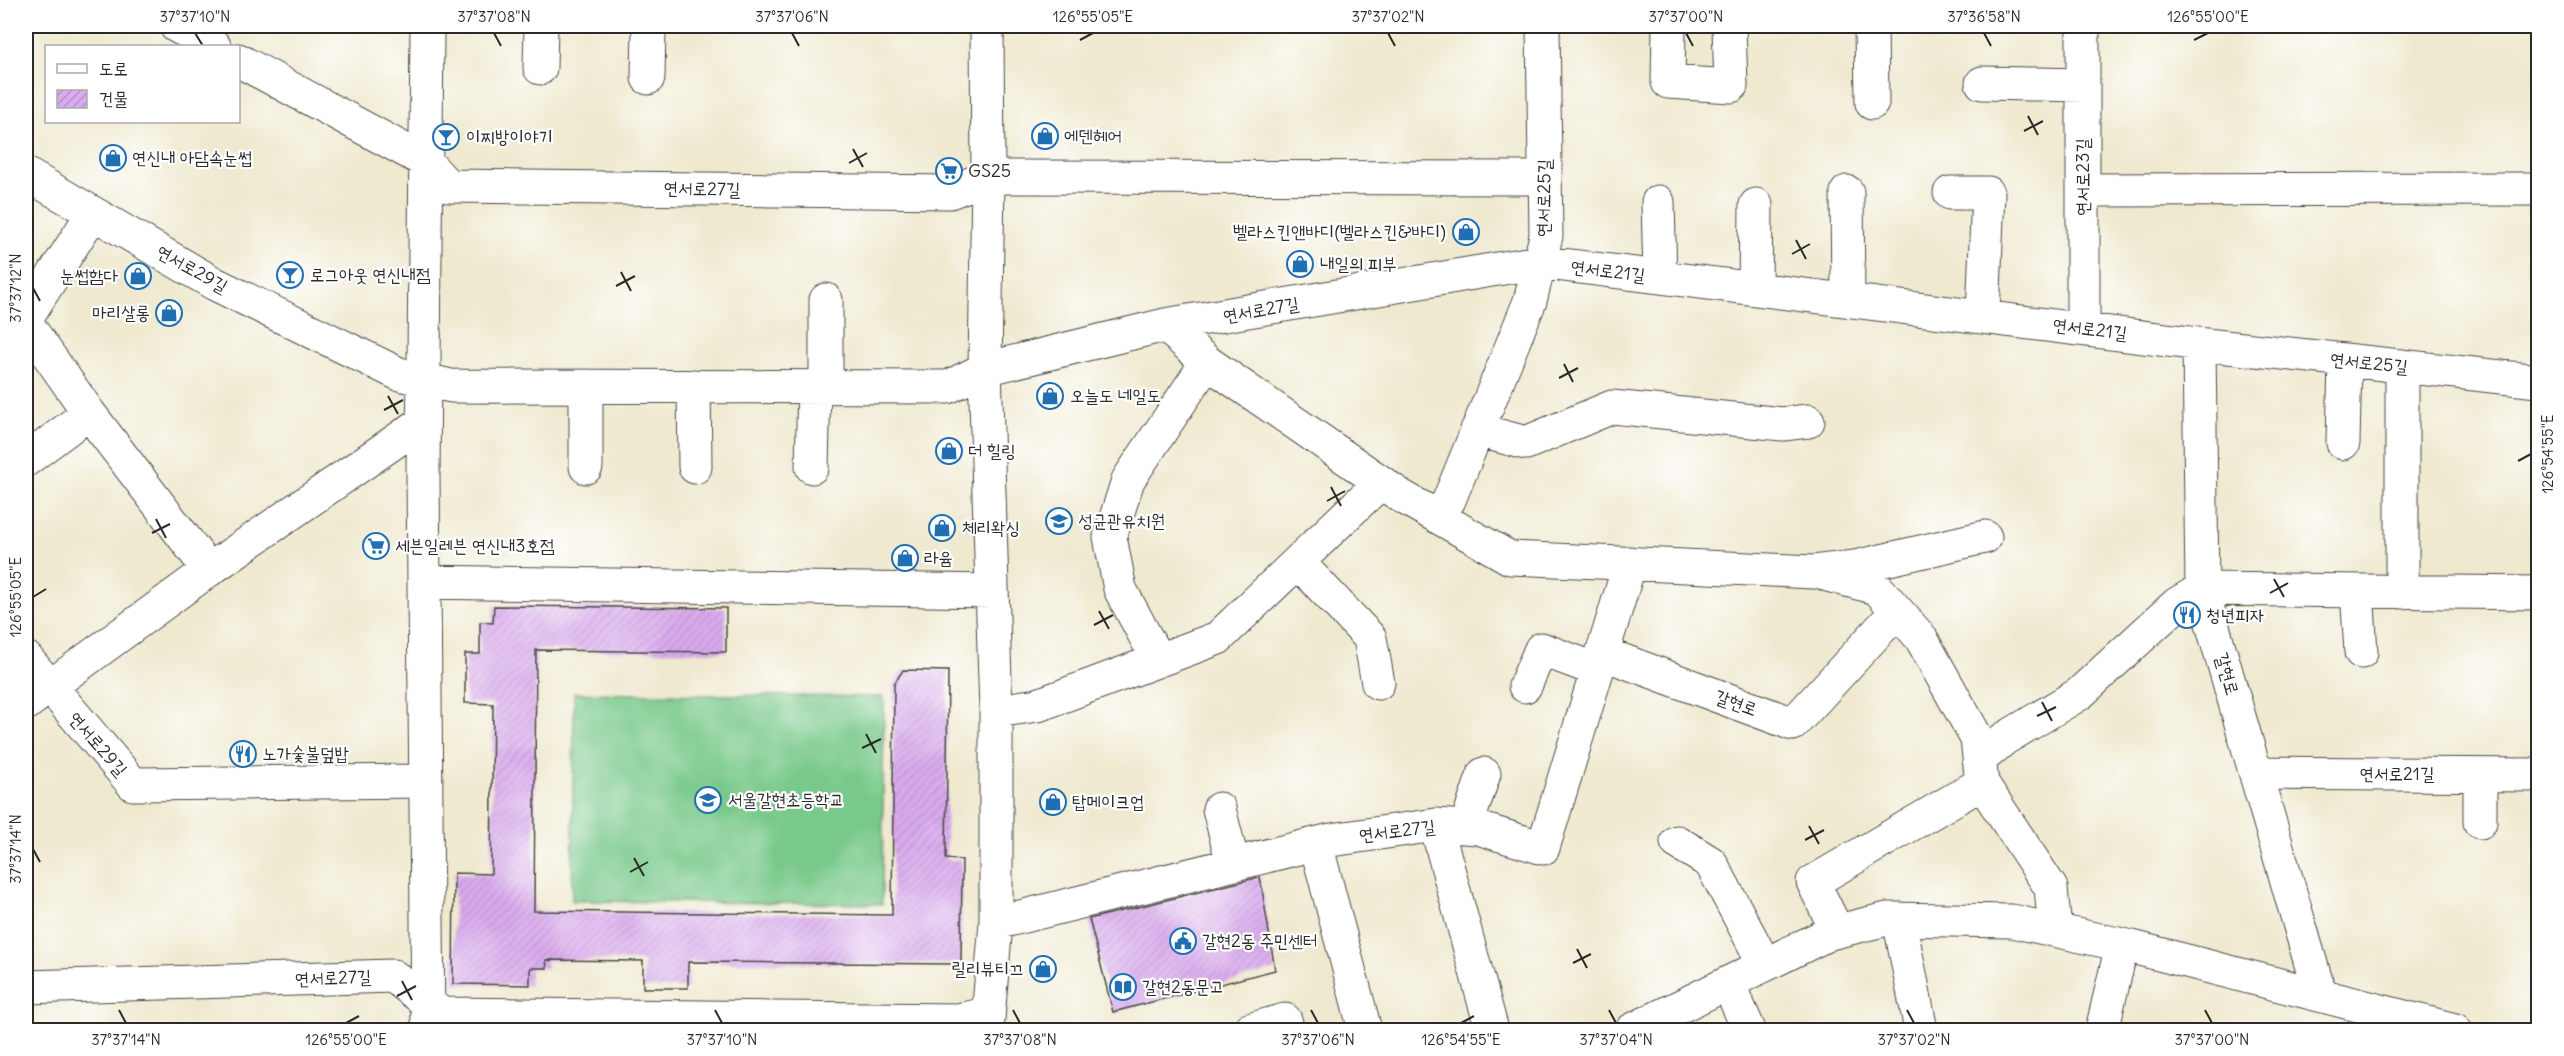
<svg xmlns="http://www.w3.org/2000/svg" width="2564" height="1056" viewBox="0 0 2564 1056" font-family="Delius,'Poor Story',sans-serif">
  <style>
    .pitch { fill: #79c98a; stroke: #527a5a; stroke-width: 1.5 }
    .building { fill: url(#building-hatch) }
    .lines { fill: none; stroke-linecap: round; stroke-linejoin: round }
    .minor-casing { stroke: #484844; stroke-width: 35 }
    .major-casing { stroke: #484844; stroke-width: 35 }
    .minor { stroke: #fff; stroke-width: 33 }
    .major { stroke: #fff; stroke-width: 33 }
    .ticks { fill: none; stroke: #2b2b2b; stroke-width: 2 }
    .labels { text-anchor: middle; stroke-width: 4.5; stroke-linejoin: round; paint-order: stroke }
    .poi-label { font-size: 18px; fill: #2b2b2b; stroke: #fff; text-anchor: start }
    .street-label { font-size: 18px; fill: #2b2b2b; stroke: #fff }
    .neatline { fill: none; stroke: #2b2b2b; stroke-width: 2 }
    .ticks-label { font-size: 15px; text-anchor: middle; fill: #2b2b2b }
  </style>
  <defs>
    <pattern id="building-hatch" width="6" height="6" patternUnits="userSpaceOnUse" patternTransform="scale(1.5)"><rect width="6" height="6" fill="#d9aaed"/><path d="M-1 1l2-2M0 6l6-6M5 7l2-2" fill="none" stroke="#ba92cb"/></pattern>
  </defs>
  <rect width="100%" height="100%" fill="#fff"/>
  <filter id="ink" filterUnits="userSpaceOnUse"><feTurbulence type="fractalNoise" baseFrequency=".0167" numOctaves="2"/><feDisplacementMap in="SourceGraphic" scale="12" xChannelSelector="R" yChannelSelector="G"/><feConvolveMatrix kernelMatrix="1 2 1 2 8 2 1 2 1" color-interpolation-filters="sRGB"/></filter>
  <filter id="wash" filterUnits="userSpaceOnUse"><feTurbulence type="fractalNoise" baseFrequency=".008" numOctaves="4" result="noise"/><feDisplacementMap in="SourceGraphic" scale="24" xChannelSelector="R" yChannelSelector="G"/><feGaussianBlur stdDeviation="1.35" result="paint"/><feColorMatrix in="noise" values="0 0 0 0 0 0 0 0 0 0 0 0 0 0 0 0 0 1.4 0 .05"/><feComposite in="paint" operator="in"/></filter>
  <g filter="url(#wash)">
    <rect width="100%" height="100%" fill="#efe9cf"/>
    <!-- pitch -->
    <path class="pitch" d="M574 693 884 697 882 904 572 901Z"/>
    <g id="blocks">
      <!-- building -->
      <path class="building" d="M494 606 726 608V652L536 650 534 911 892 915 894 684 903 670 948 671 946 859 962 860 961 964 688 962V988H643V961L546 960 547 968H530V985L453 984 454 873 491 874 493 704 465 703V654H480V622L493 623Z
        M1260 877 1275 970 1113 1012 1089 919Z"/>
    </g>
  </g>
  <g filter="url(#ink)">
    <use href="#blocks" fill-opacity="0" stroke="#484844" stroke-width="1.5"/>
    <g class="lines">
      <defs>
        <path id="minor" d="M176 26 214 46
          M427 26 423 474 428 1030
          M987 26 988 177 985 369 996 711V923L987 1030
          M1669 26 1668 82 1731 86 1729 26
          M1871 26 1872 103
          M2083 26V328
          M238 60 425 161 448 186 950 192 988 177 1545 178
          M540 68 541 26
          M648 78 649 26
          M1982 83 2083 85
          M26 174 215 284 399 374 451 386 948 387 985 369 1165 325 1539 262 2199 344 2538 381
          M2083 190 2538 189
          M1847 192 1848 299
          M1950 193H1988L1983 316
          M1658 202 1660 277
          M1755 288 1756 205
          M26 318 93 213
          M26 323 89 413 209 570
          M1165 325 1207 362 1401 496 1510 558 1813 572 1855 567 1985 537
          M2199 344 2202 589 2320 995
          M694 386 695 467
          M826 387V300
          M1477 430 1526 443 1612 407 1783 424 1808 421
          M2343 443 2345 360
          M26 460 89 413
          M586 467V386
          M812 467 814 386
          M1439 517 1449 500 1530 301 1546 236 1543 26
          M1298 562 1370 638 1378 683
          M1828 575 1877 588 1921 638 1977 739 1982 783 2051 888 2055 930
          M424 582 992 591
          M2202 589 2538 593
          M2357 591 2361 652
          M2402 592V366
          M1602 653 1793 724 1897 611
          M26 658 133 784 426 781
          M1158 660 1120 589 1110 537 1128 480 1207 362
          M1525 686 1541 649 1597 670
          M26 704 209 570 423 422
          M996 711 1038 705 1218 638 1381 482
          M1979 760 2004 739 2079 694 2177 604 2202 589
          M2256 773 2538 775
          M1219 809 1233 864
          M2480 822V775
          M1436 825 1492 1030
          M1466 827 1484 774
          M1677 842 1711 863 1765 965
          M1316 844 1365 1030
          M1899 919 1921 1030
          M996 923 1331 840 1436 825 1478 828 1543 848 1630 563
          M1837 931 1813 882 1982 783
          M1728 983 1749 1030
          M26 987 393 976 442 1014 958 1020 987 1014
          M1249 1030 1285 1020 1288 1030
          M2102 1030 2122 945"/>
        <path id="major" d="M1632 1030 1830 933 1887 919 2012 921 2132 947 2455 1030"/>
      </defs>
      <!-- minor casing -->
      <use href="#minor" class="minor-casing"/>
      <!-- major casing -->
      <use href="#major" class="major-casing"/>
      <!-- minor -->
      <use href="#minor" class="minor"/>
      <!-- major -->
      <use href="#major" class="major"/>
    </g>
  </g>
  <!-- ticks -->
  <path class="ticks" d="M195 33 203 46M494 33 501 46M792 33 799 46M1388 33 1395 46M1686 33 1693 46M1984 33 1991 46M1080 40 1093 33M2194 40 2208 33M2028 116 2038 135M2024 131 2043 121M853 149 863 167M849 163 867 153M1796 240 1806 259M1792 254 1810 244M621 272 631 291M616 286 635 276M33 288 40 301M1564 364 1573 382M1559 378 1578 368M388 396 398 414M384 410 403 400M2518 461 2531 454M1331 487 1341 506M1327 501 1345 491M156 519 166 538M152 533 170 524M2274 579 2284 597M2270 593 2288 583M33 597 46 589M1099 611 1109 629M1094 625 1113 615M2042 702 2052 721M2037 716 2056 707M866 734 876 753M862 748 881 739M1809 826 1819 844M1805 840 1824 830M33 849 40 862M634 858 644 876M630 872 648 862M1577 949 1587 968M1573 963 1591 954M402 981 412 1000M397 996 416 986M119 1010 126 1023M715 1010 722 1023M1013 1010 1020 1023M1311 1010 1318 1023M1609 1010 1616 1023M1907 1010 1914 1023M2205 1010 2212 1023M346 1023 359 1016M1461 1023 1474 1016"/>
  <!-- icons -->
  <defs>
    <symbol id="shop-ring" viewBox="-11 -11 22 22"><circle r="9.5" fill="#fff" stroke="#1f6fb2" stroke-width="1.5"/><path d="M-5-2.5h2.3a2.7 3.5 0 0 1 5.4 0H5L5.5 6h-11ZM-1.5-2.5h3a1.5 2.3 0 0 0-3 0Z" fill="#1f6fb2"/></symbol>
    <symbol id="bar-ring" viewBox="-11 -11 22 22"><circle r="9.5" fill="#fff" stroke="#1f6fb2" stroke-width="1.5"/><path d="M-6-5H6L.8 .8V4.5H3.5V6h-7V4.5H-.8V.8Z" fill="#1f6fb2"/></symbol>
    <symbol id="supermarket-ring" viewBox="-11 -11 22 22"><circle r="9.5" fill="#fff" stroke="#1f6fb2" stroke-width="1.5"/><path d="M-6-5.5h2.5l.6 2H6L4.5 2H-2.5L-4.4-4H-6ZM-1.5 3.2a1.3 1.3 0 1 0 .1 0ZM3 3.2a1.3 1.3 0 1 0 .1 0Z" fill="#1f6fb2"/></symbol>
    <symbol id="school-ring" viewBox="-11 -11 22 22"><circle r="9.5" fill="#fff" stroke="#1f6fb2" stroke-width="1.5"/><path d="M0-5L7-2L0 1L-7-2ZM-4 1L0 2.5L4 1V4Q0 6-4 4Z" fill="#1f6fb2"/></symbol>
    <symbol id="restaurant-ring" viewBox="-11 -11 22 22"><circle r="9.5" fill="#fff" stroke="#1f6fb2" stroke-width="1.5"/><path d="M-5-6h1v4h1v-4h1v4h1v-4h1v5L-1.5 .5V6h-2V.5L-5-1ZM5-6V6H3V1.5H1.5Q1.5-4 5-6Z" fill="#1f6fb2"/></symbol>
    <symbol id="civic-ring" viewBox="-11 -11 22 22"><circle r="9.5" fill="#fff" stroke="#1f6fb2" stroke-width="1.5"/><path d="M-.6-6.5H3V-4.5H.6V-3L4-1V1h2V6H-6V1h2V-1L-.6-3ZM-1.2 2.5V6h2.4V2.5Z" fill="#1f6fb2"/></symbol>
    <symbol id="library-ring" viewBox="-11 -11 22 22"><circle r="9.5" fill="#fff" stroke="#1f6fb2" stroke-width="1.5"/><path d="M-6-4Q-3-5.5-.7-3.5V5Q-3 3-6 4ZM6-4Q3-5.5 .7-3.5V5Q3 3 6 4Z" fill="#1f6fb2"/></symbol>
  </defs>
  <g fill-rule="evenodd">
    <use href="#shop-ring" x="1030" y="121" width="30" height="30"/>
    <use href="#bar-ring" x="431" y="122" width="30" height="30"/>
    <use href="#shop-ring" x="98" y="143" width="30" height="30"/>
    <use href="#supermarket-ring" x="934" y="156" width="30" height="30"/>
    <use href="#shop-ring" x="1451" y="217" width="30" height="30"/>
    <use href="#shop-ring" x="1285" y="249" width="30" height="30"/>
    <use href="#bar-ring" x="275" y="260" width="30" height="30"/>
    <use href="#shop-ring" x="123" y="261" width="30" height="30"/>
    <use href="#shop-ring" x="154" y="298" width="30" height="30"/>
    <use href="#shop-ring" x="1035" y="381" width="30" height="30"/>
    <use href="#shop-ring" x="934" y="436" width="30" height="30"/>
    <use href="#school-ring" x="1044" y="506" width="30" height="30"/>
    <use href="#shop-ring" x="927" y="513" width="30" height="30"/>
    <use href="#supermarket-ring" x="361" y="531" width="30" height="30"/>
    <use href="#shop-ring" x="890" y="543" width="30" height="30"/>
    <use href="#restaurant-ring" x="2172" y="600" width="30" height="30"/>
    <use href="#restaurant-ring" x="228" y="739" width="30" height="30"/>
    <use href="#school-ring" x="693" y="785" width="30" height="30"/>
    <use href="#shop-ring" x="1038" y="787" width="30" height="30"/>
    <use href="#civic-ring" x="1168" y="926" width="30" height="30"/>
    <use href="#shop-ring" x="1028" y="954" width="30" height="30"/>
    <use href="#library-ring" x="1108" y="972" width="30" height="30"/>
  </g>
  <g class="labels">
    <!-- poi labels -->
    <g class="poi-label">
      <text x="1064" y="142">에덴헤어</text>
      <text x="466" y="143">이찌방이야기</text>
      <text x="132" y="164">연신내 아담속눈썹</text>
      <text x="968" y="177">GS25</text>
      <text x="1446" y="238" text-anchor="end">벨라스킨앤바디(벨라스킨&amp;바디)</text>
      <text x="1320" y="270">내일의 피부</text>
      <text x="310" y="281">로그아웃 연신내점</text>
      <text x="118" y="282" text-anchor="end">눈썹함다</text>
      <text x="150" y="319" text-anchor="end">마리살롱</text>
      <text x="1070" y="402">오늘도 네일도</text>
      <text x="968" y="457">더 힐링</text>
      <text x="1078" y="527">성균관유치원</text>
      <text x="962" y="534">체리왁싱</text>
      <text x="395" y="552">세븐일레븐 연신내3호점</text>
      <text x="924" y="564">라윰</text>
      <text x="2206" y="621">청년피자</text>
      <text x="262" y="760">노가숯불덮밥</text>
      <text x="728" y="806">서울갈현초등학교</text>
      <text x="1072" y="808">탑메이크업</text>
      <text x="1202" y="947">갈현2동 주민센터</text>
      <text x="1024" y="975" text-anchor="end">릴리뷰티끄</text>
      <text x="1142" y="993">갈현2동문고</text>
    </g>
    <!-- street labels -->
    <g class="street-label">
      <text transform="translate(2083 177) rotate(-90)" y="6">연서로23길</text>
      <text transform="translate(702 189) rotate(1)" y="6">연서로27길</text>
      <text transform="translate(1544 198) rotate(-89)" y="6">연서로25길</text>
      <text transform="translate(192 269) rotate(29)" y="6">연서로29길</text>
      <text transform="translate(1608 271) rotate(7)" y="6">연서로21길</text>
      <text transform="translate(1261 310) rotate(-10)" y="6">연서로27길</text>
      <text transform="translate(2090 329) rotate(7)" y="6">연서로21길</text>
      <text transform="translate(2369 363) rotate(6)" y="6">연서로25길</text>
      <text transform="translate(2227 674) rotate(74)" y="6">갈현로</text>
      <text transform="translate(1736 703) rotate(20)" y="6">갈현로</text>
      <text transform="translate(98 744) rotate(49)" y="6">연서로29길</text>
      <text x="2397" y="780">연서로21길</text>
      <text transform="translate(1397 831) rotate(-7)" y="6">연서로27길</text>
      <text transform="translate(333 978) rotate(-2)" y="6">연서로27길</text>
    </g>
  </g>
  <!-- margin -->
  <rect width="2564" height="1056" fill="none" stroke="#fff" stroke-width="66"/>
  <!-- legend -->
  <rect x="45" y="45" width="195" height="78" fill="#ffffff" stroke="#aaaaaa" stroke-width="1.5"/>
  <rect x="57" y="64" width="30" height="9" fill="#ffffff" stroke="#aaaaaa" stroke-width="1.5"/>
  <text x="99" y="75" font-size="18" fill="#2b2b2b">도로</text>
  <rect x="57" y="90" width="30" height="18" fill="url(#building-hatch)" stroke="#aaaaaa" stroke-width="1.5"/>
  <text x="99" y="105" font-size="18" fill="#2b2b2b">건물</text>
  <rect x="33" y="33" width="2498" height="990" class="neatline"/>
  <g class="ticks-label">
    <text x="195" y="22">37°37'10"N</text>
    <text x="494" y="22">37°37'08"N</text>
    <text x="792" y="22">37°37'06"N</text>
    <text x="1093" y="22">126°55'05"E</text>
    <text x="1388" y="22">37°37'02"N</text>
    <text x="1686" y="22">37°37'00"N</text>
    <text x="1984" y="22">37°36'58"N</text>
    <text x="2208" y="22">126°55'00"E</text>
    <text transform="translate(16 288) rotate(-90)" y="5">37°37'12"N</text>
    <text transform="translate(2548 454) rotate(-90)" y="5">126°54'55"E</text>
    <text transform="translate(16 597) rotate(-90)" y="5">126°55'05"E</text>
    <text transform="translate(16 849) rotate(-90)" y="5">37°37'14"N</text>
    <text x="126" y="1045">37°37'14"N</text>
    <text x="346" y="1045">126°55'00"E</text>
    <text x="722" y="1045">37°37'10"N</text>
    <text x="1020" y="1045">37°37'08"N</text>
    <text x="1318" y="1045">37°37'06"N</text>
    <text x="1461" y="1045">126°54'55"E</text>
    <text x="1616" y="1045">37°37'04"N</text>
    <text x="1914" y="1045">37°37'02"N</text>
    <text x="2212" y="1045">37°37'00"N</text>
  </g>
</svg>
